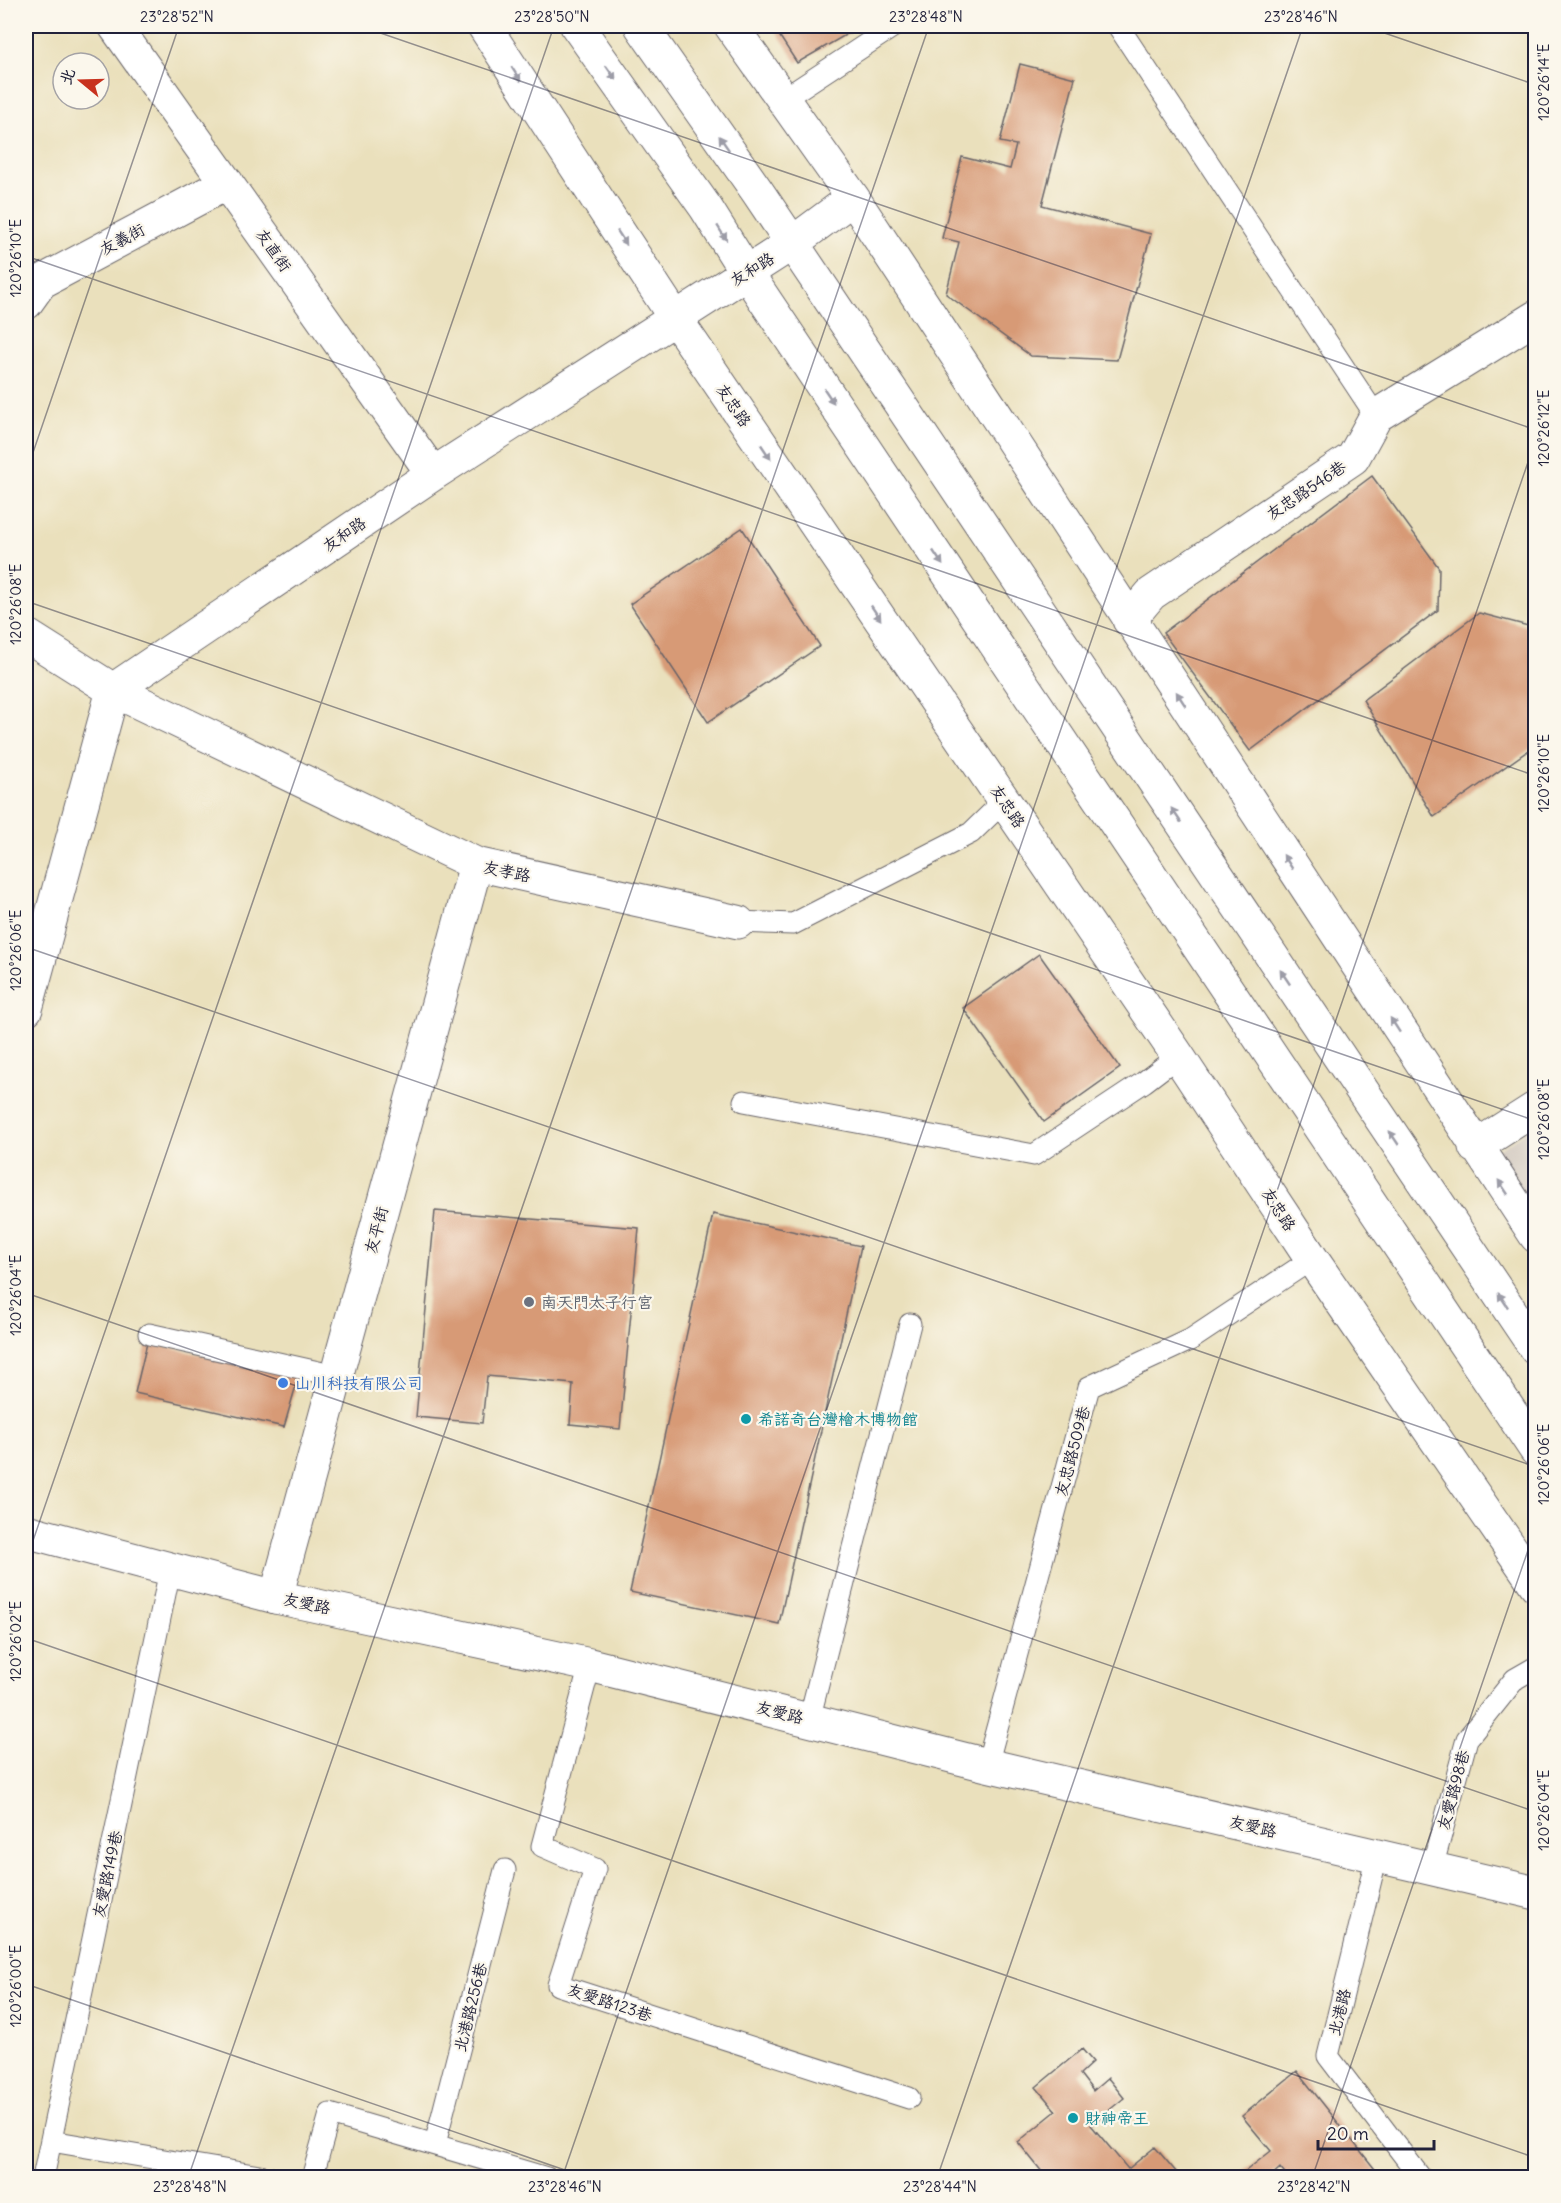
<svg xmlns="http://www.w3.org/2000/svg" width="1561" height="2203" viewBox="0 0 1561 2203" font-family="Delius,'LXGW WenKai TC',sans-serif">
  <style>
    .industrial { fill: #ccc2b9 }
    .building { fill: #d79a76 }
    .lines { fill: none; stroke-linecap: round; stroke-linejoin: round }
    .lane-casing { stroke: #686468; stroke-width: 23 }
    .street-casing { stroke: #686468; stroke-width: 35 }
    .secondary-casing { stroke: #686468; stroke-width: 35 }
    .lane { stroke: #fff; stroke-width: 21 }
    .street { stroke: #fff; stroke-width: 33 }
    .secondary { stroke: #fff; stroke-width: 33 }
    .oneway { fill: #9c9ca7 }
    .ticks { fill: none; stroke: #22223b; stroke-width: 1.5; stroke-opacity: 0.45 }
    .worship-dot { fill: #6b7280; stroke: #fbf7ec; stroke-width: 2 }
    .shop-dot { fill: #3f7fe0; stroke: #fbf7ec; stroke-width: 2 }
    .culture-dot { fill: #0f9aa8; stroke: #fbf7ec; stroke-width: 2 }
    .labels { text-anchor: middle; stroke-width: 4.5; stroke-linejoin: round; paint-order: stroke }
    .street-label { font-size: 16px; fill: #22223b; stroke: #fbf7ec }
    .worship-label { font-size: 16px; fill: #5b616d; stroke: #fbf7ec; text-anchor: start }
    .shop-label { font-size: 16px; fill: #366cbe; stroke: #fbf7ec; text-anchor: start }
    .culture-label { font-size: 16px; fill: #0d838f; stroke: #fbf7ec; text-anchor: start }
    .neatline { fill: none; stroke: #22223b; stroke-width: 2 }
    .ticks-label { font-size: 15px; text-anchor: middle; fill: #22223b }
  </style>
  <rect width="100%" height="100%" fill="#fbf7ec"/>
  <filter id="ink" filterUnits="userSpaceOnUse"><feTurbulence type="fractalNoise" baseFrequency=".0167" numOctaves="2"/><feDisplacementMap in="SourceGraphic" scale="12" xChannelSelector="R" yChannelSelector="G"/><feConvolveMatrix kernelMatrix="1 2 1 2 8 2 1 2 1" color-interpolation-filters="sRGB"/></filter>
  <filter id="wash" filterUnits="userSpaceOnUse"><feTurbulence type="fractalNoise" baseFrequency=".008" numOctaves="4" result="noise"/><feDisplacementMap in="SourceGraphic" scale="24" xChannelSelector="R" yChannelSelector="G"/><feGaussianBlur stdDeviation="1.35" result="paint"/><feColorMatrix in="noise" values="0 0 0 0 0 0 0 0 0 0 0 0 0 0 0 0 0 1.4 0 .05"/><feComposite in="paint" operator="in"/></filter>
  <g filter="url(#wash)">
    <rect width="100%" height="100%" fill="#eae0bc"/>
    <!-- industrial -->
    <path class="industrial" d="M1535 1125V1218L1493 1153Z"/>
    <g id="blocks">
      <!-- building -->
      <path class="building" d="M773 26H861L797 63Z
        M1020 64 1075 78 1042 205 1151 234 1117 360 1031 356 946 294 959 242 942 238 962 157 1010 169 1016 145 1000 142Z
        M1372 476 1439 568 1438 610 1250 751 1163 633Z
        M742 528 820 646 708 722 630 604Z
        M1479 613 1536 628V745L1434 817 1363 700Z
        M1039 954 1120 1068 1044 1122 963 1008Z
        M435 1211 639 1228 620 1429 570 1424 573 1384 487 1376 482 1423 416 1417Z
        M713 1214 861 1246 779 1624 630 1592Z
        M147 1343 299 1375 284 1427 135 1393Z
        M1082 2049 1093 2062 1080 2074 1093 2091 1108 2078 1124 2098 1091 2125 1128 2169 1155 2147 1177 2173 1171 2178H1047L1018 2142 1056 2111 1036 2087Z
        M1297 2071 1382 2178H1288L1280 2168 1269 2178H1247L1243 2173 1271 2151 1242 2116Z"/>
    </g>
  </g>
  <g filter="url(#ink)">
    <use href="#blocks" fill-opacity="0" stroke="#686468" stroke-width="1.5"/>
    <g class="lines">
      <defs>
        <path id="lane" d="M1118 26 1376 416
          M782 100 894 26
          M738 922 793 924 971 833 1004 801
          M744 1101 1034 1155 1144 1082 1178 1056
          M149 1334 336 1376
          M590 1665 542 1846 595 1869 558 1985 909 2098
          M809 1720 910 1324
          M987 1765 1089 1387 1190 1340 1312 1259
          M1377 1855 1328 2056 1421 2178
          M1432 1868 1467 1739 1515 1679 1536 1667
          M51 2141 271 2178
          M435 2144 505 1870
          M43 2178 170 1570
          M312 2178 330 2114 547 2178"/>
        <path id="street" d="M115 26 433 474
          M484 26 675 318 1178 1056 1312 1259 1536 1585
          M731 26 853 198 1536 1236
          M26 303 41 282 227 183
          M1129 620 1151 594 1353 458 1376 416 1536 317
          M26 635 113 690 476 864 738 922
          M26 1009 113 690 433 474 791 244 853 198
          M1475 1147 1536 1108
          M276 1597 476 864"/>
        <path id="secondary" d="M577 26 706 208 746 272 1536 1450
          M641 26 757 191 1536 1349
          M26 1531 276 1597 590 1665 987 1765 1536 1893"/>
      </defs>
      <!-- lane casing -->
      <use href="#lane" class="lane-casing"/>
      <!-- street casing -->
      <use href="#street" class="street-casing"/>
      <!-- secondary casing -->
      <use href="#secondary" class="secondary-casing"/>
      <!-- lane -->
      <use href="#lane" class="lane"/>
      <!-- street -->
      <use href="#street" class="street"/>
      <!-- secondary -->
      <use href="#secondary" class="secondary"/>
    </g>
    <!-- one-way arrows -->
    <defs><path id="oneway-solid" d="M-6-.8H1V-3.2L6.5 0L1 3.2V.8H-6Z" transform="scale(1.5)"/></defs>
    <g class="oneway">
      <use href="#oneway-solid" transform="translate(611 73) rotate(55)"/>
      <use href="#oneway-solid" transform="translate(516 74) rotate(57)"/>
      <use href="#oneway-solid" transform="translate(724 143) rotate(-125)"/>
      <use href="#oneway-solid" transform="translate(722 233) rotate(58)"/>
      <use href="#oneway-solid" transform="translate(622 238) rotate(57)"/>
      <use href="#oneway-solid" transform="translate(829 396) rotate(56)"/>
      <use href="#oneway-solid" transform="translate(766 452) rotate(56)"/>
      <use href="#oneway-solid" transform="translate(938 558) rotate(56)"/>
      <use href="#oneway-solid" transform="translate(876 613) rotate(56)"/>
      <use href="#oneway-solid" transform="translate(1181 699) rotate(-123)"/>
      <use href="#oneway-solid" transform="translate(1176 815) rotate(-124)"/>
      <use href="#oneway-solid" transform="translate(1288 862) rotate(-123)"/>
      <use href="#oneway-solid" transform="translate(1285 977) rotate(-124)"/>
      <use href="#oneway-solid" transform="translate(1395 1025) rotate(-123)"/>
      <use href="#oneway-solid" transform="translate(1394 1138) rotate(-124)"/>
      <use href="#oneway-solid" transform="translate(1503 1187) rotate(-124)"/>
      <use href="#oneway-solid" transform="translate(1503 1300) rotate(-124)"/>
    </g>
  </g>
  <!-- ticks -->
  <path class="ticks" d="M360 26 1536 430M1364 26 1536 85M26 256 1536 776M26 473 179 26M26 601 1536 1121M26 947 1536 1467M26 1293 1536 1812M26 1561 554 26M26 1638 1536 2158M26 1984 588 2178M188 2178 929 26M562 2178 1303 26M937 2178 1536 439M1312 2178 1536 1527"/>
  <!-- markers -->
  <circle class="worship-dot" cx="529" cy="1302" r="6"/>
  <circle class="shop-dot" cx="283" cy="1383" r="6"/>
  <g class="culture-dot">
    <circle cx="746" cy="1419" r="6"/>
    <circle cx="1073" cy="2118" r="6"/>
  </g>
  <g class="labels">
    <!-- street labels -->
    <g class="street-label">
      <text transform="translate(122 239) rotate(-28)" y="6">友義街</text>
      <text transform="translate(274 250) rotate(55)" y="6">友直街</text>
      <text transform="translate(752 269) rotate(-32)" y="6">友和路</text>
      <text transform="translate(734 405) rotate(56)" y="6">友忠路</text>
      <text transform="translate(1306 490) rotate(-34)" y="6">友忠路546巷</text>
      <text transform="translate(344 534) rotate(-34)" y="6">友和路</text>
      <text transform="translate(1008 806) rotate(56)" y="6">友忠路</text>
      <text transform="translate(507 871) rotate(12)" y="6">友孝路</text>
      <text transform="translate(1279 1209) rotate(57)" y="6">友忠路</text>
      <text transform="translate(376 1230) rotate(-75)" y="6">友平街</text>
      <text transform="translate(1072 1451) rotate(-75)" y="6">友忠路509巷</text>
      <text transform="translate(307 1603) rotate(12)" y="6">友愛路</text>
      <text transform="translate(780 1712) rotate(14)" y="6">友愛路</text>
      <text transform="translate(1453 1790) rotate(-75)" y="6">友愛路98巷</text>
      <text transform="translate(1253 1826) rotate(13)" y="6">友愛路</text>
      <text transform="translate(107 1874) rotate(-78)" y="6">友愛路149巷</text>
      <text transform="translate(610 2002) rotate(18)" y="6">友愛路123巷</text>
      <text transform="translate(470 2007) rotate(-76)" y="6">北港路256巷</text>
      <text transform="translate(1339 2012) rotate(-76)" y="6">北港路</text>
    </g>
    <!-- worship labels -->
    <g class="worship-label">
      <text x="541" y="1308">南天門太子行宮</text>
    </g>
    <!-- shop labels -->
    <g class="shop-label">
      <text x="295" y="1389">山川科技有限公司</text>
    </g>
    <!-- culture labels -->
    <g class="culture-label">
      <text x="758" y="1425">希諾奇台灣檜木博物館</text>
      <text x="1085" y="2124">財神帝王</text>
    </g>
  </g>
  <!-- margin -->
  <rect width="1561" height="2203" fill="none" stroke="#fbf7ec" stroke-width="66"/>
  <!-- north arrow -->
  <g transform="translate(81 81) rotate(289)"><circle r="28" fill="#fbf7ec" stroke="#a4a2a5" stroke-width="1.5"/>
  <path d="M0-4.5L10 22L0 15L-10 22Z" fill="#c8321e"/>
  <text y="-9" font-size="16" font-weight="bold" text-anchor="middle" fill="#22223b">北</text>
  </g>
  <!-- scale -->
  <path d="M1318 2140v9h116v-9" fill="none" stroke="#22223b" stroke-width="3"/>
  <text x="1327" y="2140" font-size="18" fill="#22223b" stroke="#fbf7ec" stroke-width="4.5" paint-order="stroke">20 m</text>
  <rect x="33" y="33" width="1495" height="2137" class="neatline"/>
  <g class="ticks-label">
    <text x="177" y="22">23°28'52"N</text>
    <text x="552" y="22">23°28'50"N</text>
    <text x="926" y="22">23°28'48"N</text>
    <text x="1301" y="22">23°28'46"N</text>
    <text transform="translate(1544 82) rotate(-90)" y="5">120°26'14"E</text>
    <text transform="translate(16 258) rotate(-90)" y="5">120°26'10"E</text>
    <text transform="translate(1544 428) rotate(-90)" y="5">120°26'12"E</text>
    <text transform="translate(16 604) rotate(-90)" y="5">120°26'08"E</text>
    <text transform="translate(1544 773) rotate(-90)" y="5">120°26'10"E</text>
    <text transform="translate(16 950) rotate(-90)" y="5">120°26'06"E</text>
    <text transform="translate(1544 1119) rotate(-90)" y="5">120°26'08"E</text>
    <text transform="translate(16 1295) rotate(-90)" y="5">120°26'04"E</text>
    <text transform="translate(1544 1464) rotate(-90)" y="5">120°26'06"E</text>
    <text transform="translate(16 1641) rotate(-90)" y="5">120°26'02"E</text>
    <text transform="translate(1544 1810) rotate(-90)" y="5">120°26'04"E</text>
    <text transform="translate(16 1986) rotate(-90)" y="5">120°26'00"E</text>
    <text x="190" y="2192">23°28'48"N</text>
    <text x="565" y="2192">23°28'46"N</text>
    <text x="940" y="2192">23°28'44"N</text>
    <text x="1314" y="2192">23°28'42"N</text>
  </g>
</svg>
